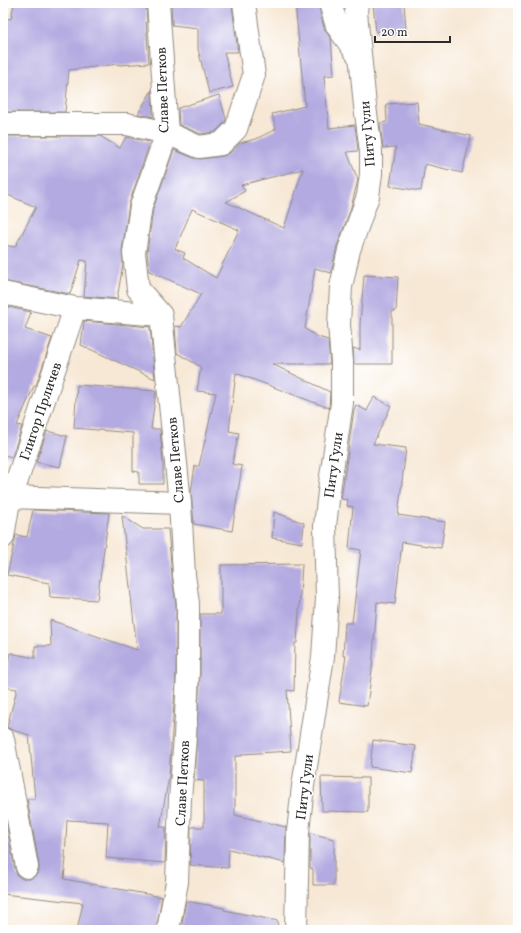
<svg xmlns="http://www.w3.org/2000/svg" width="521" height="933" viewBox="0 0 521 933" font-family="Vollkorn,serif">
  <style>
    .building { fill: #b3aae1; fill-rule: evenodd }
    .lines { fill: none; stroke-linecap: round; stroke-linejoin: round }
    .minor-casing { stroke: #918a80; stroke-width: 24 }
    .minor { stroke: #fff; stroke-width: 22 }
    .labels { text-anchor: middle; stroke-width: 3.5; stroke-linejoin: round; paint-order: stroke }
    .street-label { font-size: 14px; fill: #2b2b2b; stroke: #fff }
  </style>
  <rect width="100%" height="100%" fill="#fff"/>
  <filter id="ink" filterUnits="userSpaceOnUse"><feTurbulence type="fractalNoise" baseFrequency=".025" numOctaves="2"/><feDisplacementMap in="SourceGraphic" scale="8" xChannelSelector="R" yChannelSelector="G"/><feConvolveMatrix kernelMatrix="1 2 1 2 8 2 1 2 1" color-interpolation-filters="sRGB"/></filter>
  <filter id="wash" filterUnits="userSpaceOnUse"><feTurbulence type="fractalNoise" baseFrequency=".012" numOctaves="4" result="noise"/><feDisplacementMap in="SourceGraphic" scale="16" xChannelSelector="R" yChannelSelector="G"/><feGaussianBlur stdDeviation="0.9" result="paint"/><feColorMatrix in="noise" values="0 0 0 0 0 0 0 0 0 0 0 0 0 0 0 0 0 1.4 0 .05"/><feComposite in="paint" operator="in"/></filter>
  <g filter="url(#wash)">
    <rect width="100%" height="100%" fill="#f7e8d5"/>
    <g id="blocks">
      <!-- building -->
      <path class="building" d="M14 3H146L147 22H146L149 63 119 65V64L69 70 65 112H3V18L11 19Z
        M171 3H207L206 5H232L238 52H224L233 87 209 93 198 49V28L172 25Z
        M295 3H318L324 28 331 39 334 75 324 76 329 128 355 125 358 151 347 152 358 180 350 211 337 246 331 273 315 268 305 329 318 337 328 340 330 364H272L330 392 329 408 236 373 229 431 239 433 232 464 242 466 232 531 194 524 191 492 195 466H199L216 393 197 391 201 367 177 353 175 326 181 327 201 294 149 271 147 253 153 209 174 150 194 158 200 159 223 156 230 153 240 143 256 139 276 129 272 114 305 106ZM303 169 284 228 226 202 245 191 241 185ZM192 209 239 230 216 278 183 258 185 253 175 249Z
        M373 3H404L406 30 376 32Z
        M152 90 153 117 138 114Z
        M219 95 226 119 225 122 215 132 201 134 179 125 178 108Z
        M417 102 419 124 471 136 462 173 425 164 421 191 390 186 396 147 383 148 380 123 387 122 386 104Z
        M3 136H100L120 148 126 137 150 142 129 204 122 251 123 264 117 299 84 296 87 261 81 260 70 294 3 281V245L15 247 36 207 3 193Z
        M364 275 398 277 396 311H392V364H354L353 348 360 350V324Z
        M3 306 31 312 25 329 52 338 36 386H34L17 425 22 426 12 457 4 455 3 459Z
        M84 321 150 327 155 379 81 345Z
        M77 385 156 391 151 429H160L163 463V484H139V472L133 471V433L74 428Z
        M374 397 391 406 373 444 406 448 398 515 445 522 441 548 402 542 395 604 377 602 372 670 367 706 339 702 346 656H343L345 623H352L361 550 349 548 353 507 347 506 348 500 341 499 354 410 356 405 367 411Z
        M47 431 67 436 60 467 36 462Z
        M33 510 109 513 97 600 50 597 49 583 7 575 16 535 27 537Z
        M274 512 304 523 302 543 272 538Z
        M122 516 143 529H168L172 576 176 604V673L169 776 160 827H166L165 863 106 858 108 822 67 820 65 858H66L64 879 162 897 156 930H77L83 903 3 894V807L15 869 17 875 22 879H30L35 876 39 872V865L27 799H35L29 735 12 730 7 727 17 689 3 687 10 653 35 658V646H51L50 620 137 650Z
        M302 564 297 643H295L294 691 287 690 291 751 242 754V756H235V815L286 827 285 863 229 849 228 868 190 865 191 827H204V781L194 780 200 674V614H221V565Z
        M373 740 416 746 412 773 370 767Z
        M321 777 368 778V812L322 811Z
        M310 833 334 839V885H313V869L310 868Z
        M186 901 224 908V910L278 921 277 930H181Z"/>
    </g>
  </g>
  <g filter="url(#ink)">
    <use href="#blocks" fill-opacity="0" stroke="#918a80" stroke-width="1"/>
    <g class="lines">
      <defs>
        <path id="minor" d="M158 3 167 133 141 206 134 253 138 289 161 315 180 503 184 575 188 603V673L185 737 180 799 177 882 168 930
          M330 3 337 26 360 58
          M3 124H127L167 133 199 147 221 144 236 129 254 75 244 3
          M3 293 75 308 161 315
          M11 497 180 503
          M3 537 8 507 75 308
          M3 739 27 867
          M296 930 298 832 303 786 323 657 327 598 325 526 330 483 342 403V362L339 324 341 287 349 250 368 196 371 174V151L365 106 356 12 357 3"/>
      </defs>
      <!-- minor casing -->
      <use href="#minor" class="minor-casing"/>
      <!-- minor -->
      <use href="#minor" class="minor"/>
    </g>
  </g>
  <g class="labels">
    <!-- street labels -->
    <g class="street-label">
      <text transform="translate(162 90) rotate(-92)" y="5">Славе Петков</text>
      <text transform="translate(367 134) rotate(-95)" y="5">Питу Гули</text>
      <text transform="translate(40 411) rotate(-71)" y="5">Глигор Прличев</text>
      <text transform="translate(175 460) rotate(-95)" y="5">Славе Петков</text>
      <text transform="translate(333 465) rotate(-82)" y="5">Питу Гули</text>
      <text transform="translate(182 783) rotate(-87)" y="5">Славе Петков</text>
      <text transform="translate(304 787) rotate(-83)" y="5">Питу Гули</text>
    </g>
  </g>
  <!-- margin -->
  <rect width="521" height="933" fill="none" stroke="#fff" stroke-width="16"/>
  <!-- scale -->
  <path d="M375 36v6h75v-6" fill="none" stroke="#2b2b2b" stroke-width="2"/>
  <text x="381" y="36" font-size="12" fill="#2b2b2b" stroke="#ffffff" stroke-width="3" paint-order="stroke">20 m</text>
</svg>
